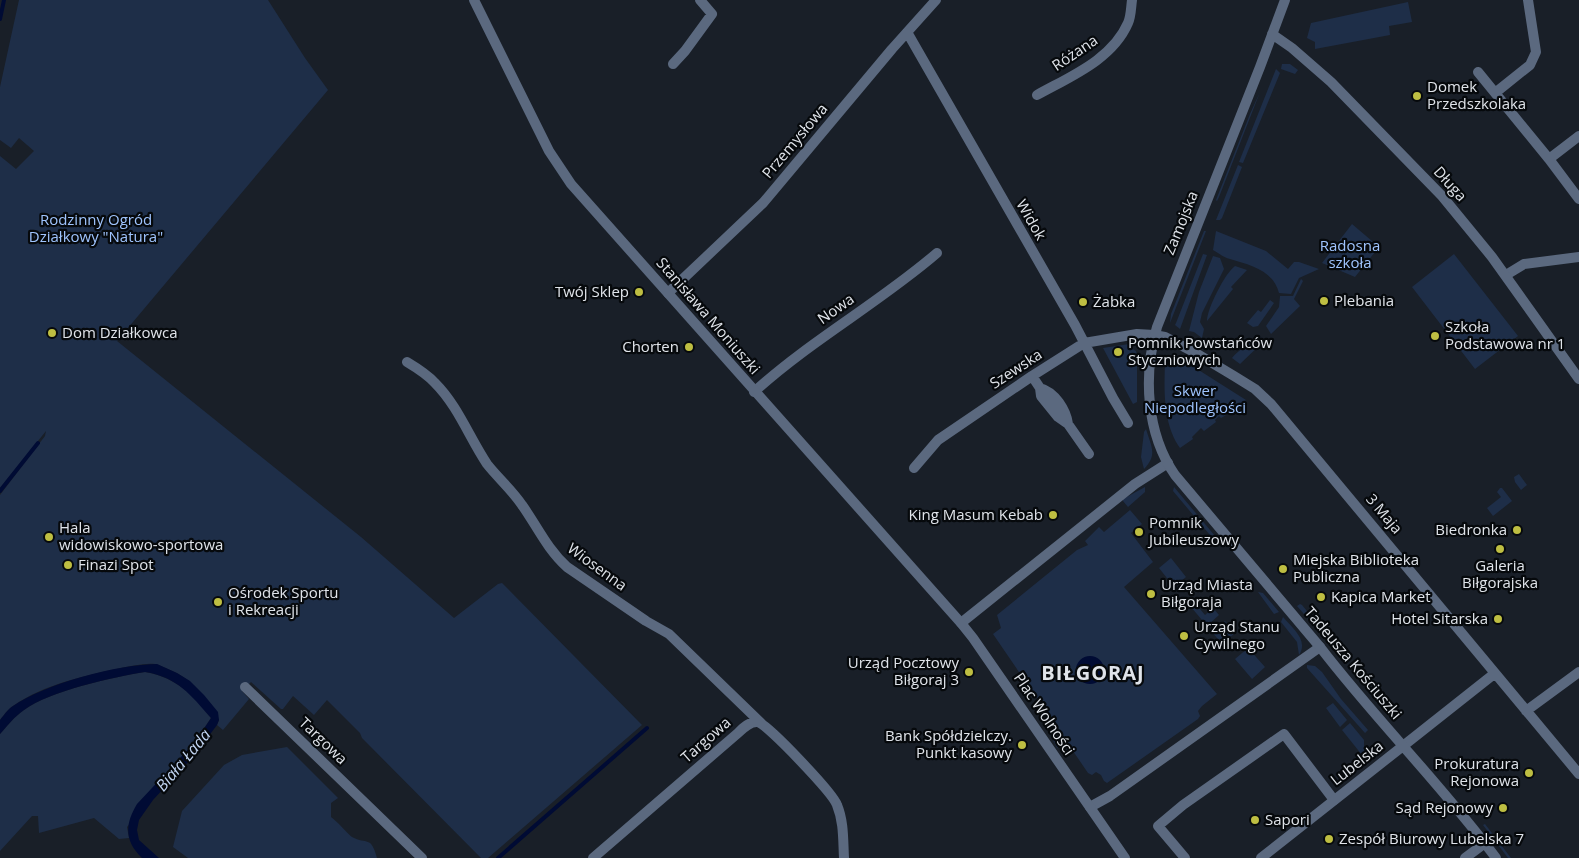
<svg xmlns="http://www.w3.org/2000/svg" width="1579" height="858" viewBox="0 0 1579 858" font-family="'Open Sans',sans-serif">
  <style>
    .green { fill: #1e2e48 }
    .water { fill: #000b34 }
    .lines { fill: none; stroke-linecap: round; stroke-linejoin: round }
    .stream { stroke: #000b34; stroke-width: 4 }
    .minor { stroke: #5b697f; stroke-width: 10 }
    .tertiary { stroke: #5b697f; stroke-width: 10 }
    .poi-dot { fill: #bebe42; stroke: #06090c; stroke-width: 2 }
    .labels { text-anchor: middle; stroke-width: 4.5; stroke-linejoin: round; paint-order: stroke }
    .street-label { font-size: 15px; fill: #e0e4ea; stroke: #06090c }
    .poi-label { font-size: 15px; fill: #e0e4ea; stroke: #06090c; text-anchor: start }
    .park-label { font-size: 15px; fill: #9fc4fe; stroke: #06090c }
    .water-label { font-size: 16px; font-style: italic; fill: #c1d4f1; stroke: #06090c }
    .district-label { font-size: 20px; font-weight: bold; letter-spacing: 1px; fill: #e0e4ea; stroke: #06090c }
  </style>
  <rect width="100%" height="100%" fill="#191f28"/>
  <!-- green -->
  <path class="green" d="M19 0H268L305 58 328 90 117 341 361 537 454 618 498 584 502 583 642 725 488 858H481L362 738 360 733 327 700 314 715 293 696 283 709H281L251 682 242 691 249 699 223 730 217 725 219 720C207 698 194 680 170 670 165 668 160 665 155 664 144 663 132 666 121 668 85 676 44 684 13 706 8 709 4 715 0 720V495L45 436 46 431 0 488V156L16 169 34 151 19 138 11 148 0 140V87Z
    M1408 2 1412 22 1389 26 1390 35 1315 49V42L1307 38 1311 23Z
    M1282 64H1290L1298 70 1295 74 1281 69Z
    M1276 69 1280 73 1243 163 1239 162Z
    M1260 92 1219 197 1217 201 1216 200 1250 114Z
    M1238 165 1242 167 1222 218 1220 220H1216Z
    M1352 224 1379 247 1355 277 1322 263Z
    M1204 231H1206L1170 323 1171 314Z
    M1216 231 1266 251 1288 269 1294 262H1299L1319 269 1299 278 1291 294 1279 293C1273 270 1250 265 1230 259 1224 258 1219 253 1213 250Z
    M1203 254 1207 255 1180 329 1175 325 1176 323Z
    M1454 254 1518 336 1475 369 1412 287Z
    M1213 256 1220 258 1224 269 1202 313 1200 322 1204 329 1202 338 1194 332 1189 331 1199 292Z
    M1235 266 1247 270 1231 287 1233 289 1207 321C1207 309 1225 273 1235 266Z
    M1301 279 1303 281 1294 299 1300 306 1271 334 1266 326 1279 307 1280 296H1293Z
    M1270 300 1274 303 1258 326 1253 327 1247 323 1258 310 1261 312Z
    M1258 336 1265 340 1240 364 1232 358C1239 349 1250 345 1258 336Z
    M1129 344 1131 348 1136 351 1137 355V402L1133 404 1103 348Z
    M1175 355 1246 400 1232 411 1228 409 1225 412 1226 415 1221 418 1219 416 1215 420 1216 422 1204 431 1201 428 1192 437 1193 439 1180 448C1163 424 1164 391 1165 362H1169Z
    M1146 429C1151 446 1158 455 1144 469L1141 457 1144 432Z
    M1519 474 1527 485 1521 490 1515 482 1514 477Z
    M1145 487V492L1128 507 1123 501V499Z
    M1174 487 1215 536V541L1173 491Z
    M1500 488H1502L1512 501 1493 516 1487 508 1501 497 1497 492Z
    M1130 510 1142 524 1131 533 1153 562 1124 587 1217 694 1202 706 1198 711 1200 716 1198 719 1107 783 1104 781 1101 775 1096 772 1092 775 1088 773 993 634 1001 628 997 615 1077 550 1088 545 1085 541 1099 527 1104 532Z
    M1171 558 1186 577 1174 587 1159 568Z
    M1258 592 1263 593 1279 612 1274 614Z
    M1195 603 1205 615 1213 608 1219 615 1207 626 1191 607Z
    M1300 604 1302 605 1334 644 1329 643 1297 606Z
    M1283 617C1292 628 1309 640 1299 655L1297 642 1281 622Z
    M1225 621 1235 633 1222 644 1212 632Z
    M1248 648 1265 667 1252 679 1235 659Z
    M1307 665 1315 666 1322 672 1341 699 1368 730 1365 733 1307 668Z
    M145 672C165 675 185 687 199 702 203 707 206 713 211 718L195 742 127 827 129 838 119 839 94 818 39 833 38 816H32L0 851V734C7 726 15 716 24 710 50 691 113 677 145 672Z
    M1333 703 1347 720 1340 727 1326 708Z
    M1350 723 1364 740V753L1362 755 1342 730Z
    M1051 728 1053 729 1063 744 1057 748 1048 730Z
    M287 747 338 798 331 803V817C337 821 348 834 352 837 367 845 371 835 377 858H188L173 847 182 811 224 765 242 755Z
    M1485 824 1511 858H1508L1483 825Z"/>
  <!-- water -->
  <path class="water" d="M1076 670a14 14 0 1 1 28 0a14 14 0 1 1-28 0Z
    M157 664 177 673 190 681 204 695 218 712 219 720 217 725 199 749 197 755 189 761 153 800 139 820 137 830 139 840 159 858H142C124 841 125 824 137 804L195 742 211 718C191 695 177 677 145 672 113 677 50 691 24 710 15 716 7 726 0 734V720C4 715 8 709 13 706 44 684 119 664 157 664Z"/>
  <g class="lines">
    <!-- stream -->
    <path class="stream" d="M0 19 4 0
      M0 491 38 443
      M498 858 647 728"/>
    <!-- minor -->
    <path class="minor" d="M907 32 1075 325 1113 398 1128 423
      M673 64 685 51 712 14 700 0
      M1478 72 1549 159 1579 199
      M1495 93 1530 65 1536 52 1528 0
      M1037 95C1069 77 1112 60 1128 23 1131 17 1131 7 1132 0
      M1549 159 1579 136
      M1506 275 1524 264 1579 257
      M668 293 763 203 892 49 936 0
      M407 362C417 368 427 374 435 383 458 406 469 437 487 464 498 478 512 490 522 505 537 526 547 549 567 567L646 621 669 634 762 724
      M1032 376 1040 388 1041 396 1058 417 1068 424 1089 454
      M1040 388C1055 392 1066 410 1068 424
      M754 392C811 340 879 303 937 253
      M914 468 938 440 1032 376 1084 343 1096 341 1137 334 1154 335 1165 337 1194 352 1234 376 1255 389 1271 404 1579 774
      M961 623 1135 484 1168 463
      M245 687 422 858
      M1526 711 1579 672
      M1403 746 1494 674
      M1090 807 1110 796 1320 647
      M593 858 738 733C743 728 750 721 758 722 767 724 833 793 837 805 844 822 843 840 844 858
      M1185 858 1158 826 1183 805 1284 734 1334 800
      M1465 858 1485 843"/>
    <!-- tertiary -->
    <path class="tertiary" d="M474 0 549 151 571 184 961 623 973 638 1125 858
      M1285 0 1260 67 1157 327C1143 375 1146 433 1175 475L1320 647C1376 720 1441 784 1496 858
      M1272 34 1292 48 1331 82 1442 196 1492 257 1579 379
      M1261 858 1403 746"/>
  </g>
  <!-- markers -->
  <g class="poi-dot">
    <circle cx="1417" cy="96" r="5"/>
    <circle cx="639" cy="292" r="5"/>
    <circle cx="1324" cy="301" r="5"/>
    <circle cx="1083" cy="302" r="5"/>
    <circle cx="52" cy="333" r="5"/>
    <circle cx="1435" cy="336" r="5"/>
    <circle cx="689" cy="347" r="5"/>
    <circle cx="1118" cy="352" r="5"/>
    <circle cx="1053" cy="515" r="5"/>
    <circle cx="1517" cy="530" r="5"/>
    <circle cx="1139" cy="532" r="5"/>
    <circle cx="49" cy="537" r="5"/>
    <circle cx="1500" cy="549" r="5"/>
    <circle cx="68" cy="565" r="5"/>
    <circle cx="1283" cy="569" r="5"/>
    <circle cx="1151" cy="594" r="5"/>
    <circle cx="1321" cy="597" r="5"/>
    <circle cx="218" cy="602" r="5"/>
    <circle cx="1498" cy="619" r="5"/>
    <circle cx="1184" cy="636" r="5"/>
    <circle cx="969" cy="672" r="5"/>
    <circle cx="1022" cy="745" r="5"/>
    <circle cx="1529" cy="773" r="5"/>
    <circle cx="1503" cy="808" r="5"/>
    <circle cx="1255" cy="820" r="5"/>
    <circle cx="1329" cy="839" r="5"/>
  </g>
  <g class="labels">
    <!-- street labels -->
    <g class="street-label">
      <text transform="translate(1075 53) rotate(-34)" y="5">Różana</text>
      <text transform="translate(795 141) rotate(-50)" y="5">Przemysłowa</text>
      <text transform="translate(1450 184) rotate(48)" y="5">Długa</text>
      <text transform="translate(1031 220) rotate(60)" y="5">Widok</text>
      <text transform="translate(1181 223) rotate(-68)" y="5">Zamojska</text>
      <text transform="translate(836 309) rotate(-35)" y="5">Nowa</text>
      <text transform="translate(708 316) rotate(49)" y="5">Stanisława Moniuszki</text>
      <text transform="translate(1016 369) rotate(-33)" y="5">Szewska</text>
      <text transform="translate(1384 514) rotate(50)" y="5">3 Maja</text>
      <text transform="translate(597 567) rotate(36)" y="5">Wiosenna</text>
      <text transform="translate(1353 663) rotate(50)" y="5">Tadeusza Kościuszki</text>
      <text transform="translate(1044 714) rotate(56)" y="5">Plac Wolności</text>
      <text transform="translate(706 740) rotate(-41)" y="5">Targowa</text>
      <text transform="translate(323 741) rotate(44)" y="5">Targowa</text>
      <text transform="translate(1357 763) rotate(-38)" y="5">Lubelska</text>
    </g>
    <!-- poi labels -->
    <g class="poi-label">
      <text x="1427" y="92">Domek<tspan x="1427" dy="17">Przedszkolaka</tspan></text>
      <text x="629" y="297" text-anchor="end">Twój Sklep</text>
      <text x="1334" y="306">Plebania</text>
      <text x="1093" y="307">Żabka</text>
      <text x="1445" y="332">Szkoła<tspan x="1445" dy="17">Podstawowa nr 1</tspan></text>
      <text x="62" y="338">Dom Działkowca</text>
      <text x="1128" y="348">Pomnik Powstańców<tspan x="1128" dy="17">Styczniowych</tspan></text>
      <text x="679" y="352" text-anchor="end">Chorten</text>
      <text x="1043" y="520" text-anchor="end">King Masum Kebab</text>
      <text x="1149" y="528">Pomnik<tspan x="1149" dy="17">Jubileuszowy</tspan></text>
      <text x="59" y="533">Hala<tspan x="59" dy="17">widowiskowo-sportowa</tspan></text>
      <text x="1507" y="535" text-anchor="end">Biedronka</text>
      <text x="1293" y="565">Miejska Biblioteka<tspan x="1293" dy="17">Publiczna</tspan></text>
      <text x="78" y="570">Finazi Spot</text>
      <text x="1500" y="571" text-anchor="middle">Galeria<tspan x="1500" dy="17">Biłgorajska</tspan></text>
      <text x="1161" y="590">Urząd Miasta<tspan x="1161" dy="17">Biłgoraja</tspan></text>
      <text x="228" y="598">Ośrodek Sportu<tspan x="228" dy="17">i Rekreacji</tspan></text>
      <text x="1331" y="602">Kapica Market</text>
      <text x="1488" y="624" text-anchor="end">Hotel Sitarska</text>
      <text x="1194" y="632">Urząd Stanu<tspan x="1194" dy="17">Cywilnego</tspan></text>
      <text x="959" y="668" text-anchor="end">Urząd Pocztowy<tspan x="959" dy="17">Biłgoraj 3</tspan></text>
      <text x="1012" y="741" text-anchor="end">Bank Spółdzielczy.<tspan x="1012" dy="17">Punkt kasowy</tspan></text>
      <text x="1519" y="769" text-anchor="end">Prokuratura<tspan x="1519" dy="17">Rejonowa</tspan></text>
      <text x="1493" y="813" text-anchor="end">Sąd Rejonowy</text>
      <text x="1265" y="825">Sapori</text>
      <text x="1339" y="844">Zespół Biurowy Lubelska 7</text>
    </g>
    <!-- park labels -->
    <g class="park-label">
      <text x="96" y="225">Rodzinny Ogród<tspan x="96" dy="17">Działkowy "Natura"</tspan></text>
      <text x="1350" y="251">Radosna<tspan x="1350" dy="17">szkoła</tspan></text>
      <text x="1195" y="396">Skwer<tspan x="1195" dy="17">Niepodległości</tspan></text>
    </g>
    <!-- water labels -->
    <g class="water-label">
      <text transform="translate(183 760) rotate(-50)" y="6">Biała Łada</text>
    </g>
    <!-- district labels -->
    <g class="district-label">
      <text x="1093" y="680">BIŁGORAJ</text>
    </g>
  </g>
</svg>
